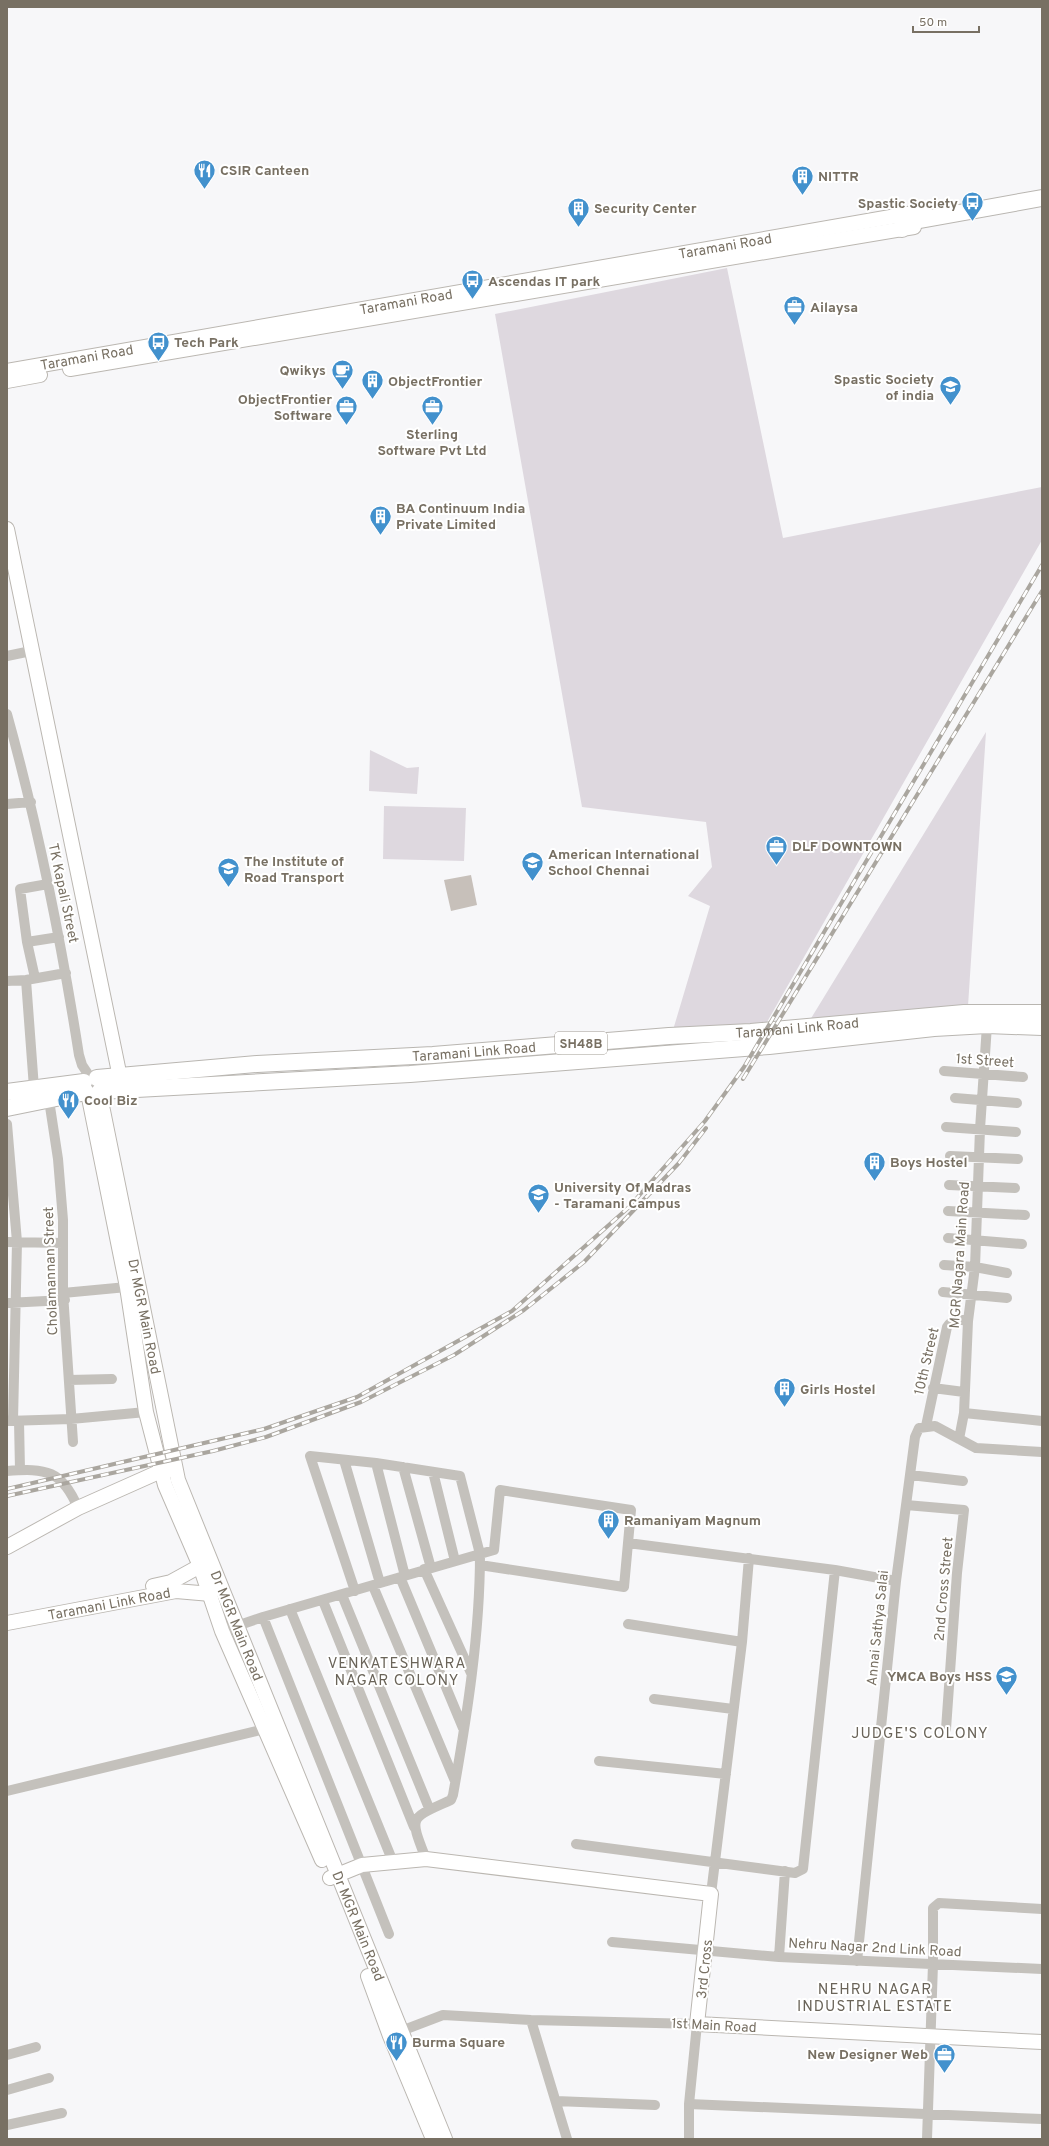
<svg xmlns="http://www.w3.org/2000/svg" width="1049" height="2146" viewBox="0 0 1049 2146" font-family="Overpass,sans-serif">
  <style>
    .green { fill: #ded8df }
    .water { fill: #c7c0ba }
    .lines { fill: none; stroke-linecap: round; stroke-linejoin: round }
    .secondary-casing { stroke: #bbb7b1; stroke-width: 16 }
    .primary-casing { stroke: #b9b6b1; stroke-width: 18 }
    .street { stroke: #c4c1bc; stroke-width: 10 }
    .secondary { stroke: #fff; stroke-width: 14 }
    .primary { stroke: #fff; stroke-width: 16 }
    .rail-casing { stroke: #aaa69f; stroke-width: 4 }
    .rail { stroke: #fff; stroke-width: 2.5; stroke-dasharray: 8; stroke-linecap: butt }
    .labels { text-anchor: middle; stroke-width: 4; stroke-linejoin: round; paint-order: stroke }
    .shield { fill: #fff; stroke: #a09b92; stroke-width: 1 }
    .shield-label { font-size: 13px; font-weight: bold; fill: #787063 }
    .poi-label { font-size: 14px; font-weight: bold; fill: #787063; stroke: #fff; text-anchor: start }
    .street-label { font-size: 14px; fill: #787063; stroke: #fff }
    .neighbourhood-label { font-size: 15px; letter-spacing: 1px; fill: #6a6459; stroke: #fff }
  </style>
  <rect width="100%" height="100%" fill="#f7f7f9"/>
  <!-- green -->
  <path class="green" d="M727 268 783 538 1042 487V540L767 1022 673 1030 710 906 688 896 712 867 706 822 582 807 495 314Z
    M986 732 968 1006 810 1020Z
    M370 750 407 768 419 767 417 794 369 791Z
    M384 806 466 808 464 861 383 859Z"/>
  <!-- water -->
  <path class="water" d="M471 875 477 905 451 911 444 880Z"/>
  <g class="lines">
    <defs>
      <g id="secondary">
        <path d="M70 369 914 227"/>
        <path id="s1" d="M7 371 925 211"/>
        <path d="M7 381 40 375"/>
        <path d="M7 529 122 1087"/>
        <path id="s2" d="M99 1091 178 1480 445 2139"/>
        <path d="M88 1093 127 1287 146 1412 165 1485 200 1566 222 1631 322 1860"/>
        <path d="M7 1547 78 1508 161 1471 169 1470"/>
        <path d="M153 1586 171 1582 200 1566"/>
        <path id="s3" d="M7 1623 176 1591 211 1594"/>
        <path d="M330 1878 362 1865 426 1859 711 1894 697 2024 1042 2042"/>
        <path d="M368 1976 390 2036 433 2139"/>
      </g>
      <g id="primary">
        <path d="M902 229 909 222 1042 198"/>
        <path id="s4" d="M97 1078 257 1064 433 1055 669 1036 751 1032 964 1013H1042"/>
        <path d="M100 1091 410 1074 769 1046 934 1028 987 1025 1042 1027"/>
        <path d="M7 1092 84 1082"/>
        <path d="M7 1108 86 1092"/>
      </g>
    </defs>
    <!-- secondary casing -->
    <use href="#secondary" class="secondary-casing"/>
    <!-- primary casing -->
    <use href="#primary" class="primary-casing"/>
    <!-- street -->
    <path class="street" d="M7 656 31 651
      M7 714C38 826 61 940 79 1055L82 1065 90 1077
      M7 804 31 802
      M27 942 59 937
      M35 978 27 942 20 889 48 884
      M26 980 34 1088
      M7 981 26 980 66 973
      M944 1071 1023 1077
      M955 1098 1017 1103
      M49 1100 58 1159 63 1220V1293L73 1442
      M7 1124 17 1242 13 1421
      M946 1127 1016 1132
      M950 1156 1018 1159
      M949 1185 1015 1188
      M948 1211 1025 1215
      M948 1238 1022 1244
      M7 1242 63 1243
      M944 1265 975 1267 1007 1273
      M943 1292 1007 1298
      M63 1293 127 1287
      M7 1303 65 1300
      M69 1380 112 1379
      M933 1388 964 1392
      M964 1413 1042 1421
      M7 1421 71 1419 146 1412
      M19 1421 20 1470
      M926 1426 947 1327C953 1318 958 1319 968 1321
      M959 1439 964 1413 968 1321 975 1267 980 1129 987 1025
      M344 1460 380 1583
      M376 1463 405 1576
      M403 1467 431 1568
      M7 1471C46 1468 62 1470 78 1508
      M433 1472 455 1561
      M910 1475 963 1481
      M906 1505 964 1510 957 1573 946 1729
      M480 1565 624 1587 628 1543
      M424 1569 471 1673
      M400 1577 463 1728
      M373 1586 455 1781
      M355 1591 310 1456 376 1463 460 1476 480 1554 494 1550 500 1490 631 1510 628 1543 835 1570 896 1581
      M342 1595 429 1808
      M323 1601 414 1827
      M290 1609 393 1862
      M263 1617 389 1934
      M628 1624 742 1642
      M222 1631 263 1617 480 1554C480 1634 467 1716 453 1795L451 1800C409 1819 409 1815 426 1859
      M654 1699 733 1709
      M599 1761 726 1774
      M7 1791 265 1729
      M576 1844 795 1873 803 1869 835 1570
      M711 1894 742 1642 749 1558
      M612 1942 779 1957 1042 1969
      M779 1957 785 1871
      M857 1961 896 1581 915 1437 919 1428 935 1426 976 1448 1042 1452
      M531 2020 567 2139
      M396 2033 443 2015 531 2020 697 2024 689 2104V2139
      M7 2055 36 2047
      M7 2090 49 2078
      M556 2101 655 2105
      M689 2104 1042 2119
      M7 2125 62 2113
      M927 2139 933 1964V1908L939 1903 1042 1909"/>
    <!-- secondary -->
    <use href="#secondary" class="secondary"/>
    <!-- primary -->
    <use href="#primary" class="primary"/>
    <defs>
      <path id="rail" d="M743 1079 1042 591
        M7 1489 264 1429 357 1397 512 1311 628 1208 705 1121 744 1067 1042 565
        M7 1496 213 1451 266 1437 361 1402 454 1355 524 1310 584 1262 679 1163 706 1128"/>
    </defs>
    <!-- rail casing -->
    <use href="#rail" class="rail-casing"/>
    <!-- rail -->
    <use href="#rail" class="rail"/>
  </g>
  <!-- icons -->
  <defs>
    <symbol id="restaurant-pin" viewBox="-11 -11 22 30"><path d="M0 17L-7.5 6A9.5 9.5 0 1 1 7.5 6Z" fill="#4291cd" stroke="#fff"/><path d="M-5-6h1v4h1v-4h1v4h1v-4h1v5L-1.5 .5V6h-2V.5L-5-1ZM5-6V6H3V1.5H1.5Q1.5-4 5-6Z" fill="#fff"/></symbol>
    <symbol id="building-pin" viewBox="-11 -11 22 30"><path d="M0 17L-7.5 6A9.5 9.5 0 1 1 7.5 6Z" fill="#4291cd" stroke="#fff"/><path d="M-4-6H4V6H1V3H-1V6H-4ZM-2.5-4.3h1.7v1.8h-1.7ZM.8-4.3h1.7v1.8H.8ZM-2.5-1h1.7V.8h-1.7ZM.8-1h1.7V.8H.8Z" fill="#fff"/></symbol>
    <symbol id="bus-pin" viewBox="-11 -11 22 30"><path d="M0 17L-7.5 6A9.5 9.5 0 1 1 7.5 6Z" fill="#4291cd" stroke="#fff"/><path d="M-5-6H5V4H4V6H2V4H-2V6H-4V4H-5ZM-3.5-4V0h7V-4ZM-3.5 1.2v1.5H-2V1.2ZM2 1.2v1.5H3.5V1.2Z" fill="#fff"/></symbol>
    <symbol id="office-pin" viewBox="-11 -11 22 30"><path d="M0 17L-7.5 6A9.5 9.5 0 1 1 7.5 6Z" fill="#4291cd" stroke="#fff"/><path d="M-6-3h4V-5.5h4V-3h4V5H-6ZM-1-4.5V-3h2v-1.5ZM-6 0V1H6V0Z" fill="#fff"/></symbol>
    <symbol id="cafe-pin" viewBox="-11 -11 22 30"><path d="M0 17L-7.5 6A9.5 9.5 0 1 1 7.5 6Z" fill="#4291cd" stroke="#fff"/><path d="M-5.5-4.5H6V0H3Q3 3.5 0 3.5H-2.5Q-5.5 3.5-5.5 0ZM3-3.2v2h1.7v-2ZM-6 4.5H4V6H-6Z" fill="#fff"/></symbol>
    <symbol id="school-pin" viewBox="-11 -11 22 30"><path d="M0 17L-7.5 6A9.5 9.5 0 1 1 7.5 6Z" fill="#4291cd" stroke="#fff"/><path d="M0-5L7-2L0 1L-7-2ZM-4 1L0 2.5L4 1V4Q0 6-4 4Z" fill="#fff"/></symbol>
    <symbol id="university-pin" viewBox="-11 -11 22 30"><path d="M0 17L-7.5 6A9.5 9.5 0 1 1 7.5 6Z" fill="#4291cd" stroke="#fff"/><path d="M0-5L7-2L0 1L-7-2ZM-4 1L0 2.5L4 1V4Q0 6-4 4Z" fill="#fff"/></symbol>
  </defs>
  <g fill-rule="evenodd">
    <use href="#restaurant-pin" x="192" y="158" width="25" height="34"/>
    <use href="#building-pin" x="790" y="164" width="25" height="34"/>
    <use href="#bus-pin" x="960" y="190" width="25" height="34"/>
    <use href="#building-pin" x="566" y="196" width="25" height="34"/>
    <use href="#bus-pin" x="460" y="268" width="25" height="34"/>
    <use href="#office-pin" x="782" y="294" width="25" height="34"/>
    <use href="#bus-pin" x="146" y="330" width="25" height="34"/>
    <use href="#cafe-pin" x="330" y="358" width="25" height="34"/>
    <use href="#building-pin" x="360" y="368" width="25" height="34"/>
    <use href="#school-pin" x="938" y="374" width="25" height="34"/>
    <use href="#office-pin" x="420" y="394" width="25" height="34"/>
    <use href="#office-pin" x="334" y="394" width="25" height="34"/>
    <use href="#building-pin" x="368" y="504" width="25" height="34"/>
    <use href="#office-pin" x="764" y="834" width="25" height="34"/>
    <use href="#school-pin" x="520" y="850" width="25" height="34"/>
    <use href="#university-pin" x="216" y="856" width="25" height="34"/>
    <use href="#restaurant-pin" x="56" y="1088" width="25" height="34"/>
    <use href="#building-pin" x="862" y="1150" width="25" height="34"/>
    <use href="#university-pin" x="526" y="1182" width="25" height="34"/>
    <use href="#building-pin" x="772" y="1376" width="25" height="34"/>
    <use href="#building-pin" x="596" y="1508" width="25" height="34"/>
    <use href="#school-pin" x="994" y="1664" width="25" height="34"/>
    <use href="#restaurant-pin" x="384" y="2030" width="25" height="34"/>
    <use href="#office-pin" x="932" y="2042" width="25" height="34"/>
  </g>
  <g class="labels">
    <!-- shield labels -->
    <rect class="shield" x="555" y="1032" width="52" height="22" rx="3"/>
    <g class="shield-label">
      <text x="581" y="1048">SH48B</text>
    </g>
    <!-- poi labels -->
    <g class="poi-label">
      <text x="220" y="175">CSIR Canteen</text>
      <text x="818" y="181">NITTR</text>
      <text x="958" y="208" text-anchor="end">Spastic Society</text>
      <text x="594" y="213">Security Center</text>
      <text x="488" y="286">Ascendas IT park</text>
      <text x="810" y="312">Ailaysa</text>
      <text x="174" y="347">Tech Park</text>
      <text x="326" y="375" text-anchor="end">Qwikys</text>
      <text x="934" y="384" text-anchor="end">Spastic Society<tspan x="934" dy="16">of india</tspan></text>
      <text x="388" y="386">ObjectFrontier</text>
      <text x="332" y="404" text-anchor="end">ObjectFrontier<tspan x="332" dy="16">Software</tspan></text>
      <text x="432" y="439" text-anchor="middle">Sterling<tspan x="432" dy="16">Software Pvt Ltd</tspan></text>
      <text x="396" y="513">BA Continuum India<tspan x="396" dy="16">Private Limited</tspan></text>
      <text x="792" y="851">DLF DOWNTOWN</text>
      <text x="548" y="859">American International<tspan x="548" dy="16">School Chennai</tspan></text>
      <text x="244" y="866">The Institute of<tspan x="244" dy="16">Road Transport</tspan></text>
      <text x="84" y="1105">Cool Biz</text>
      <text x="890" y="1167">Boys Hostel</text>
      <text x="554" y="1192">University Of Madras<tspan x="554" dy="16">- Taramani Campus</tspan></text>
      <text x="800" y="1394">Girls Hostel</text>
      <text x="624" y="1525">Ramaniyam Magnum</text>
      <text x="992" y="1681" text-anchor="end">YMCA Boys HSS</text>
      <text x="412" y="2047">Burma Square</text>
      <text x="928" y="2059" text-anchor="end">New Designer Web</text>
    </g>
    <!-- street labels -->
    <g class="street-label">
      <text dy="5" stroke="none"><textPath href="#s1" startOffset="729">Taramani Road</textPath></text>
      <text dy="5" stroke="none"><textPath href="#s1" startOffset="405">Taramani Road</textPath></text>
      <text dy="5" stroke="none"><textPath href="#s1" startOffset="81">Taramani Road</textPath></text>
      <text transform="translate(64 893) rotate(78)" y="5">TK Kapali Street</text>
      <text dy="5" stroke="none"><textPath href="#s4" startOffset="702">Taramani Link Road</textPath></text>
      <text dy="5" stroke="none"><textPath href="#s4" startOffset="378">Taramani Link Road</textPath></text>
      <text transform="translate(985 1060) rotate(4)" y="5">1st Street</text>
      <text transform="translate(959 1255) rotate(-86)" y="5">MGR Nagara Main Road</text>
      <text transform="translate(50 1271) rotate(-92)" y="5">Cholamannan Street</text>
      <text dy="5" stroke="none"><textPath href="#s2" startOffset="230">Dr MGR Main Road</textPath></text>
      <text transform="translate(926 1361) rotate(-77)" y="5">10th Street</text>
      <text transform="translate(943 1589) rotate(-85)" y="5">2nd Cross Street</text>
      <text dy="5" stroke="none"><textPath href="#s3" startOffset="104">Taramani Link Road</textPath></text>
      <text dy="5" stroke="none"><textPath href="#s2" startOffset="554">Dr MGR Main Road</textPath></text>
      <text transform="translate(877 1628) rotate(-84)" y="5">Annai Sathya Salai</text>
      <text dy="5" stroke="none"><textPath href="#s2" startOffset="878">Dr MGR Main Road</textPath></text>
      <text transform="translate(875 1947) rotate(3)" y="5">Nehru Nagar 2nd Link Road</text>
      <text transform="translate(704 1969) rotate(-84)" y="5">3rd Cross</text>
      <text transform="translate(714 2025) rotate(3)" y="5">1st Main Road</text>
    </g>
    <!-- neighbourhood labels -->
    <g class="neighbourhood-label">
      <text x="397" y="1668">VENKATESHWARA<tspan x="397" dy="17">NAGAR COLONY</tspan></text>
      <text x="920" y="1738">JUDGE'S COLONY</text>
      <text x="875" y="1994">NEHRU NAGAR<tspan x="875" dy="17">INDUSTRIAL ESTATE</tspan></text>
    </g>
  </g>
  <!-- border -->
  <rect width="1049" height="2146" fill="none" stroke="#787063" stroke-width="16"/>
  <!-- scale -->
  <path d="M913 26v6h66v-6" fill="none" stroke="#787063" stroke-width="2"/>
  <text x="919" y="26" font-size="12" fill="#787063" stroke="#ffffff" stroke-width="3" paint-order="stroke">50 m</text>
</svg>
